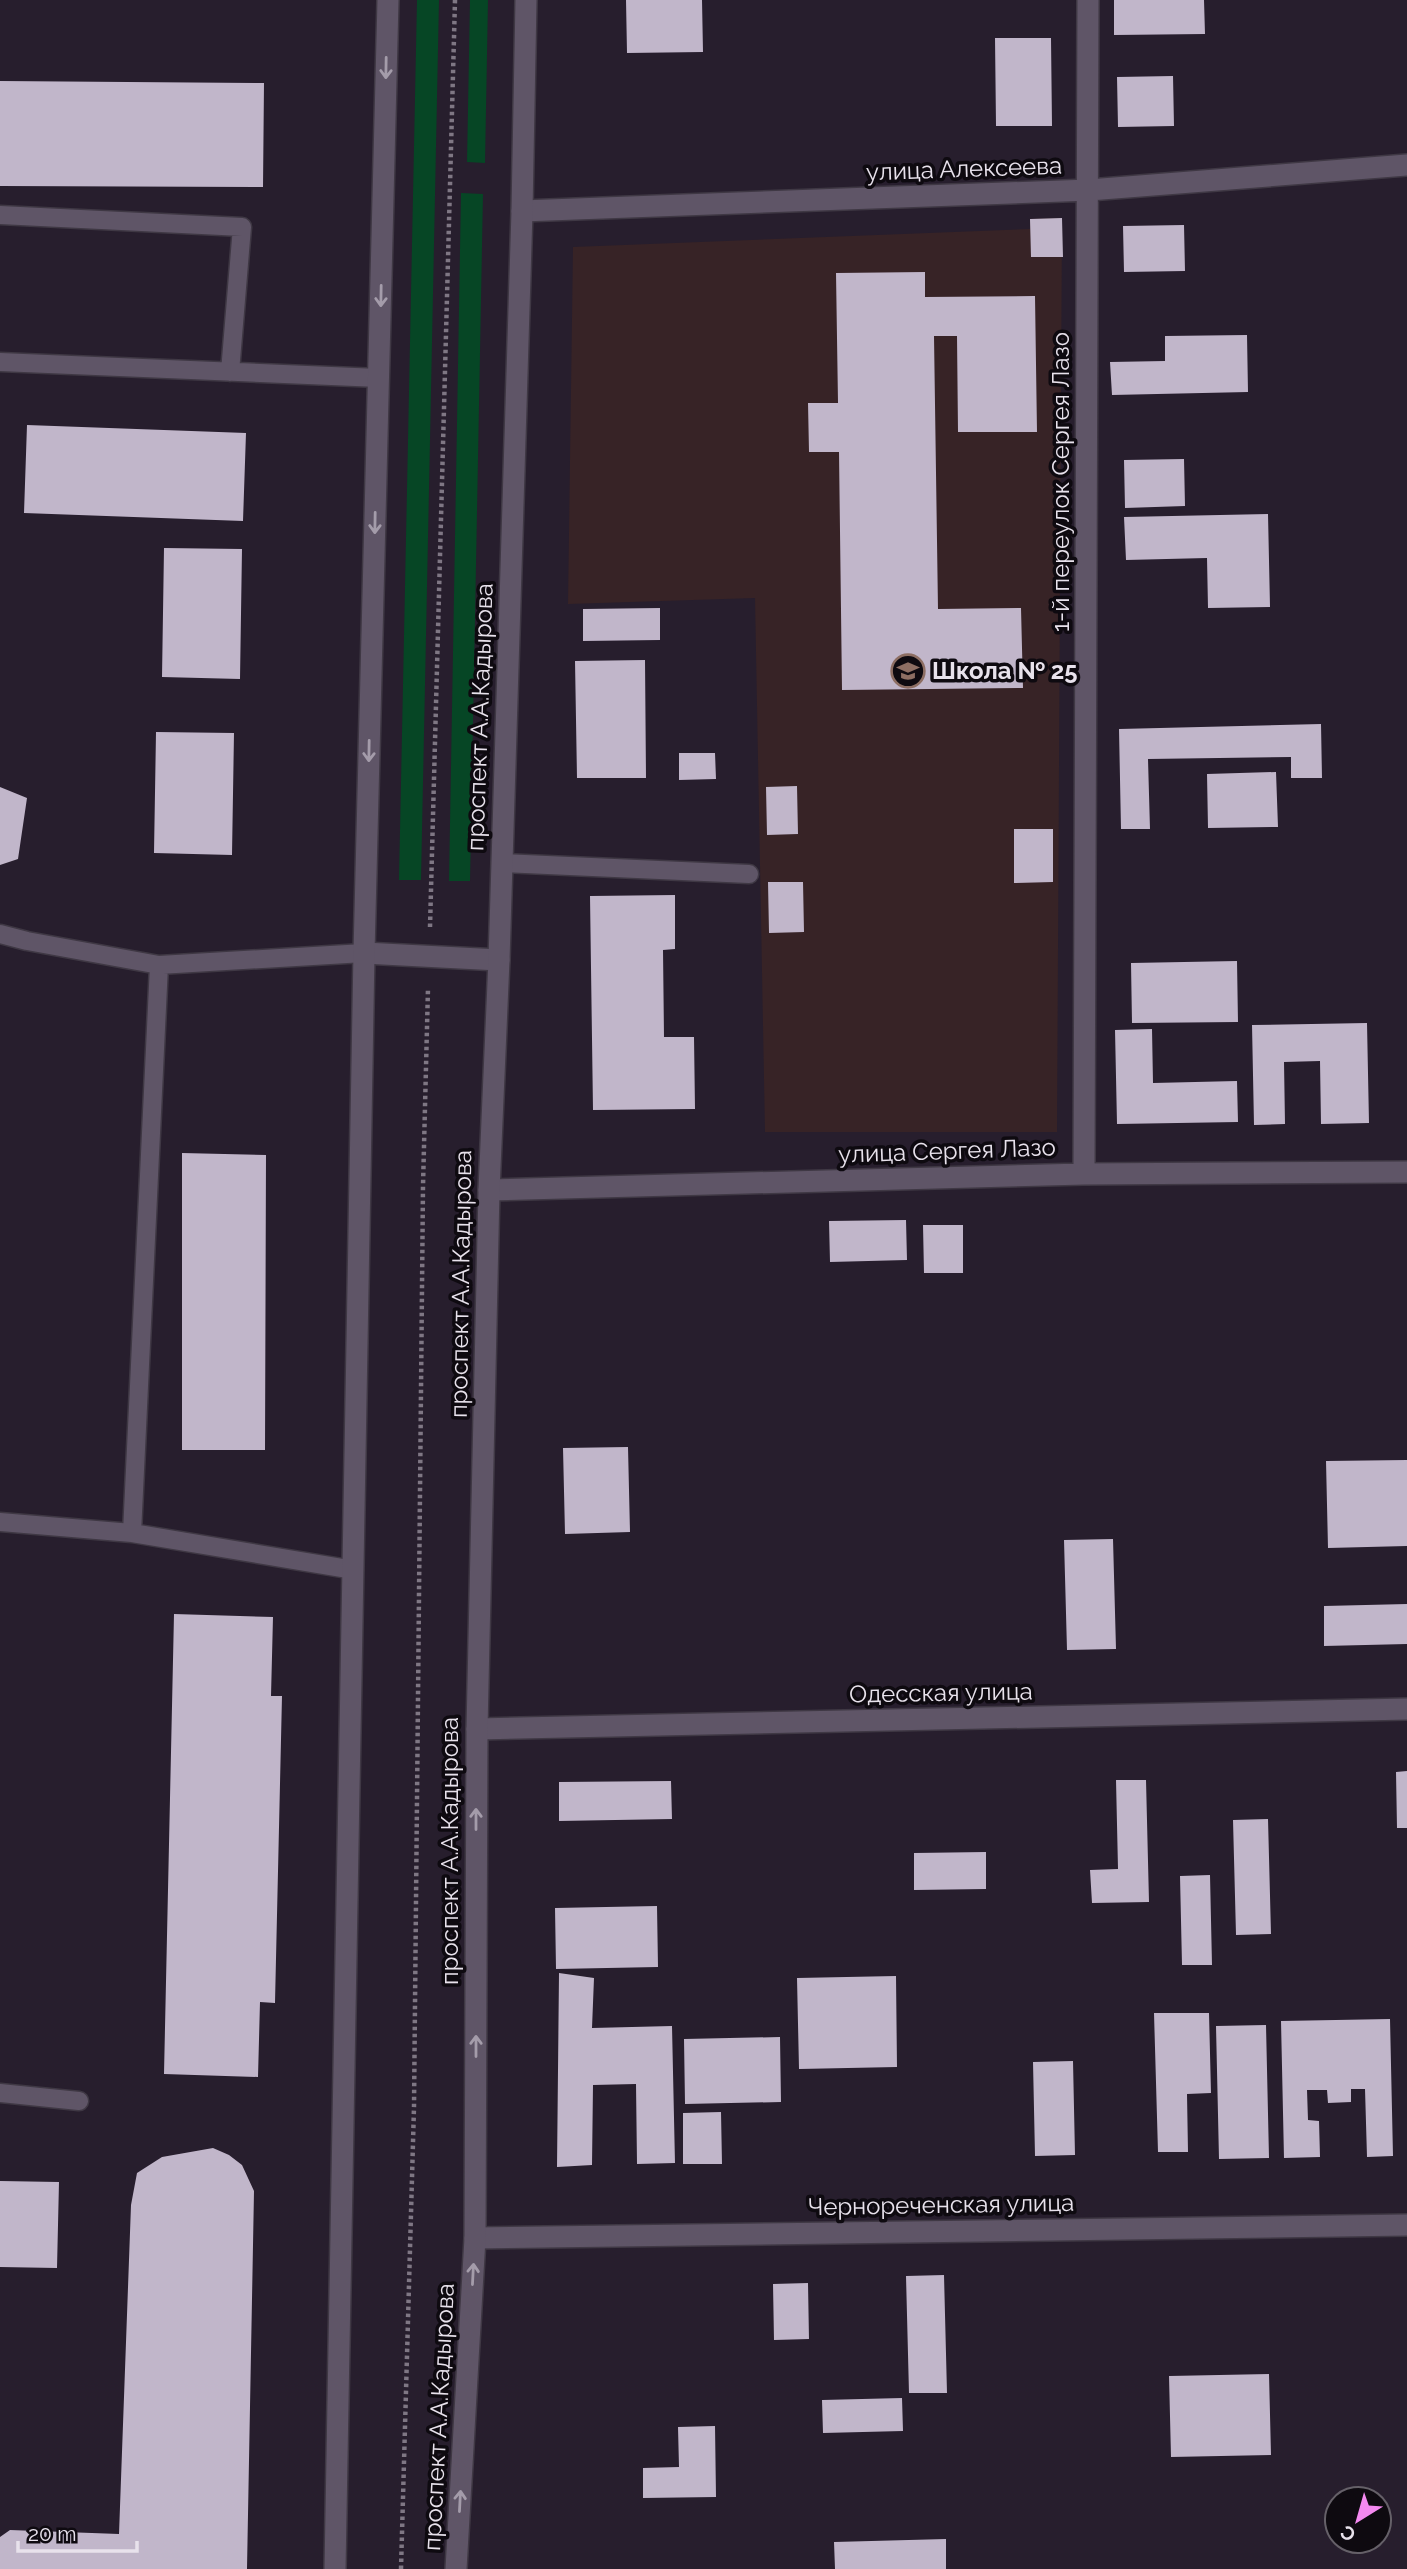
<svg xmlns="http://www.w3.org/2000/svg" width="1407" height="2569" viewBox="0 0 1407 2569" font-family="Raleway,sans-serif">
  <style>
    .education { fill: #372326 }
    .green { fill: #064625 }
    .building { fill: #c1b6ca }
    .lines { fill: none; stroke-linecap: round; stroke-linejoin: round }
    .service-casing { stroke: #3f3844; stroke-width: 21 }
    .minor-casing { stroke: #3f3844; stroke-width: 24 }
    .tertiary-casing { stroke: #3f3844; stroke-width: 24 }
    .path { stroke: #7f7784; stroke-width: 4.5; stroke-dasharray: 3.5 3.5; stroke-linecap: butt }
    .service { stroke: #5f5567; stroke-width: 18 }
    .minor { stroke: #5f5567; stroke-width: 21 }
    .tertiary { stroke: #5f5567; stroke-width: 21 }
    .oneway { stroke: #a49caa }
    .labels { text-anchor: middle; stroke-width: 7; stroke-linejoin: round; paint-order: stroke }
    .street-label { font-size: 24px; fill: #e8e2ec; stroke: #0e0a10 }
    .poi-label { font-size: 24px; font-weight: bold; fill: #e8e2ec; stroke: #0e0a10; text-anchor: start }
  </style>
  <rect width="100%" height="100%" fill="#271e2d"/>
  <!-- education -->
  <path class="education" d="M1062 218 1057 1132H765L755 598 568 604 573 247 1030 229V219Z"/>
  <!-- green -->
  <path class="green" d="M417 0H439L421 880H399Z
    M470 0H488L485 163 467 162Z
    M461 193 483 194 470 881H449Z"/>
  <!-- building -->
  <path class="building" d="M626 0H702L703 52 627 53Z
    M1114 0H1204L1205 34 1114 35Z
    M995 38H1051L1052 126H996Z
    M1173 76 1174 126 1118 127 1117 77Z
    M0 81 264 83 263 187 0 186Z
    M1062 218 1063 257H1031L1030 219Z
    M1184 225 1185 271 1124 272 1123 226Z
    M925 272V297L1035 296 1037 432H958L957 336H934L938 609 1021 608 1023 688 842 690 839 452H809L808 403H838L836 273Z
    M1247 335 1248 392 1112 395 1110 362 1165 361V336Z
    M27 425 246 433 243 521 24 513Z
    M1184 459 1185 506 1125 508 1124 460Z
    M1268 514 1270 607 1208 608 1207 558 1126 560 1124 517Z
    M164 548 242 549 240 679 162 677Z
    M660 608V640L583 641V609Z
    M645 660 646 778H577L575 661Z
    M1321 724 1322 778H1291V757L1148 759 1150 829H1121L1119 729Z
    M156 732 234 733 232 855 154 853Z
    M679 753H715L716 779 679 780Z
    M1276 772 1278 827 1208 828 1207 774Z
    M797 786 798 834 767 835 766 787Z
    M0 787 27 798 18 859 0 865Z
    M1014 829H1053V882L1014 883Z
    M768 882H803L804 932 769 933Z
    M675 895V949L663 950 664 1037H694L695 1109 593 1110 590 896Z
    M1237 961 1238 1022 1132 1023 1131 963Z
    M1367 1023 1369 1123 1321 1124 1320 1061 1284 1062 1285 1124 1254 1125 1252 1025Z
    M1152 1029 1153 1083 1237 1081 1238 1122 1117 1124 1115 1030Z
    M182 1153 266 1155 265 1450H182Z
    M906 1220 907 1260 830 1262 829 1221Z
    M923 1225H963V1273H924Z
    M628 1447 630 1532 565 1534 563 1448Z
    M1407 1460V1546L1328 1548 1326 1461Z
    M1113 1539 1116 1649 1067 1650 1064 1540Z
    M1407 1604V1644L1324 1646V1606Z
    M174 1614 273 1617 271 1696H282L275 2003 260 2002 258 2077 164 2074Z
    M1407 1771V1828H1397L1396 1772Z
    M1116 1780H1146L1149 1902 1092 1903 1090 1870 1118 1869Z
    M671 1781 672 1819 559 1821V1782Z
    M1268 1819 1271 1934 1236 1935 1233 1820Z
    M986 1852V1889L914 1890V1853Z
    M1210 1875 1212 1965H1182L1180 1876Z
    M657 1906 658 1967 556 1969 555 1908Z
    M559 1973 594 1978 592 2028 672 2026 675 2163 637 2164 636 2084 593 2085 592 2165 557 2167Z
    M896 1976 897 2067 799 2069 797 1978Z
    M1154 2013H1209L1211 2093 1187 2094 1188 2152H1158Z
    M1390 2019 1393 2156 1367 2157 1365 2089H1351V2102L1328 2103 1327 2090H1307L1308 2120 1319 2121 1320 2157 1284 2158 1281 2021Z
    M1266 2025 1269 2158 1219 2159 1216 2026Z
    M780 2037 781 2102 685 2104 684 2039Z
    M1073 2061 1075 2155 1035 2156 1033 2062Z
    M721 2112 722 2164H683V2113Z
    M213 2148 229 2155 242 2165 254 2191 247 2569H0V2537L10 2530 119 2534 131 2205 137 2173 162 2157Z
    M0 2181 59 2182 57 2268 0 2267Z
    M944 2275 947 2393H909L906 2276Z
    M808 2283 809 2339 774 2340 773 2284Z
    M1269 2374 1271 2455 1171 2457 1169 2376Z
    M902 2398 903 2431 823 2433 822 2400Z
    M715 2426 716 2497 643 2498V2468L679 2467 678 2427Z
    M946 2539V2569H835L834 2542Z"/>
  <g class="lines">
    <defs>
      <path id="service" d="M0 215 242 227 230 372
        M0 362 379 378
        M502 863 749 874
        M0 934 27 941 159 965 364 953
        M0 1522 132 1533 354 1570
        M132 1533 159 965
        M0 2093 79 2101"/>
      <path id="minor" d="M522 211 1089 190 1407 165
        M364 953 499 960
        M1084 1174 1088 0
        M489 1190 1084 1174 1407 1172
        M477 1729 1407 1709
        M475 2238 1407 2225"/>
      <path id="tertiary" d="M335 2569 364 953 388 0
        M456 2569 475 2238 477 1729 489 1190 499 960 522 211 526 0"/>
    </defs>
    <!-- service casing -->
    <use href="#service" class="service-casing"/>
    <!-- minor casing -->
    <use href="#minor" class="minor-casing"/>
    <!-- tertiary casing -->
    <use href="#tertiary" class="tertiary-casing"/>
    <!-- path -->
    <path class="path" d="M430 927 455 0
      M401 2569 414 2107 423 1186 428 988"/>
    <!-- service -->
    <use href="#service" class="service"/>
    <!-- minor -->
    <use href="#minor" class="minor"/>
    <!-- tertiary -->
    <use href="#tertiary" class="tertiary"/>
  </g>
  <!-- one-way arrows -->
  <defs><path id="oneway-shaft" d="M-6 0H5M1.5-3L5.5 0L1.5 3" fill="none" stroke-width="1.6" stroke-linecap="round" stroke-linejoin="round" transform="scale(1.75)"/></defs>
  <g class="oneway">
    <use href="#oneway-shaft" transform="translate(386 68) rotate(91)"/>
    <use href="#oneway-shaft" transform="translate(381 296) rotate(91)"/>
    <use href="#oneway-shaft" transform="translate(375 523) rotate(91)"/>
    <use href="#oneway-shaft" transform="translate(369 751) rotate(91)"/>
    <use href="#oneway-shaft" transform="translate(476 1819) rotate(-90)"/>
    <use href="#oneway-shaft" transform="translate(476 2046) rotate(-90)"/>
    <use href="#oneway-shaft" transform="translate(473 2274) rotate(-87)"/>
    <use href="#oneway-shaft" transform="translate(460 2501) rotate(-87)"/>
  </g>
  <!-- icons -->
  <defs>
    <symbol id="school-ring" viewBox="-11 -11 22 22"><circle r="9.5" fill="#0e0a10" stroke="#8d6e63" stroke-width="1.5"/><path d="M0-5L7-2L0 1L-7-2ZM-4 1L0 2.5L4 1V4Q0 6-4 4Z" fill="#8d6e63"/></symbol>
  </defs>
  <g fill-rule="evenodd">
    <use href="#school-ring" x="889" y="652" width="38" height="38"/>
  </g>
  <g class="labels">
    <!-- street labels -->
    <g class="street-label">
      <text transform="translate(964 169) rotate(-2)" y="8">улица Алексеева</text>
      <text transform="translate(1061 482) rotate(-90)" y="8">1-й переулок Сергея Лазо</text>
      <text transform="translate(480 717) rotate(-88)" y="8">проспект А.А.Кадырова</text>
      <text transform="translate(947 1151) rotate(-2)" y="8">улица Сергея Лазо</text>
      <text transform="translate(461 1284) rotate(-89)" y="8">проспект А.А.Кадырова</text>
      <text transform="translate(941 1693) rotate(-1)" y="8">Одесская улица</text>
      <text transform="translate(450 1851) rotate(-90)" y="8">проспект А.А.Кадырова</text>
      <text transform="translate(941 2205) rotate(-1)" y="8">Чернореченская улица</text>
      <text transform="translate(439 2417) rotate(-87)" y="8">проспект А.А.Кадырова</text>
    </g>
    <!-- poi labels -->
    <g class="poi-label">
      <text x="932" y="679">Школа № 25</text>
    </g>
  </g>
  <!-- north arrow -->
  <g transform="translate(1358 2520) rotate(217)"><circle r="33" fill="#0e0a10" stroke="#656068" stroke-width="2"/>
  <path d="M0-5L12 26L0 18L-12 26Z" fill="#f489f0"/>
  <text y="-10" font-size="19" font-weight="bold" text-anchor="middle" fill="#e8e2ec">С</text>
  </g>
  <!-- scale -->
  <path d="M18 2541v10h119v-10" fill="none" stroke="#e8e2ec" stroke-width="3.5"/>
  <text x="28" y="2541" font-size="21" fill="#e8e2ec" stroke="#0e0a10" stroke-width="5" paint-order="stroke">20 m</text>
</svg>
